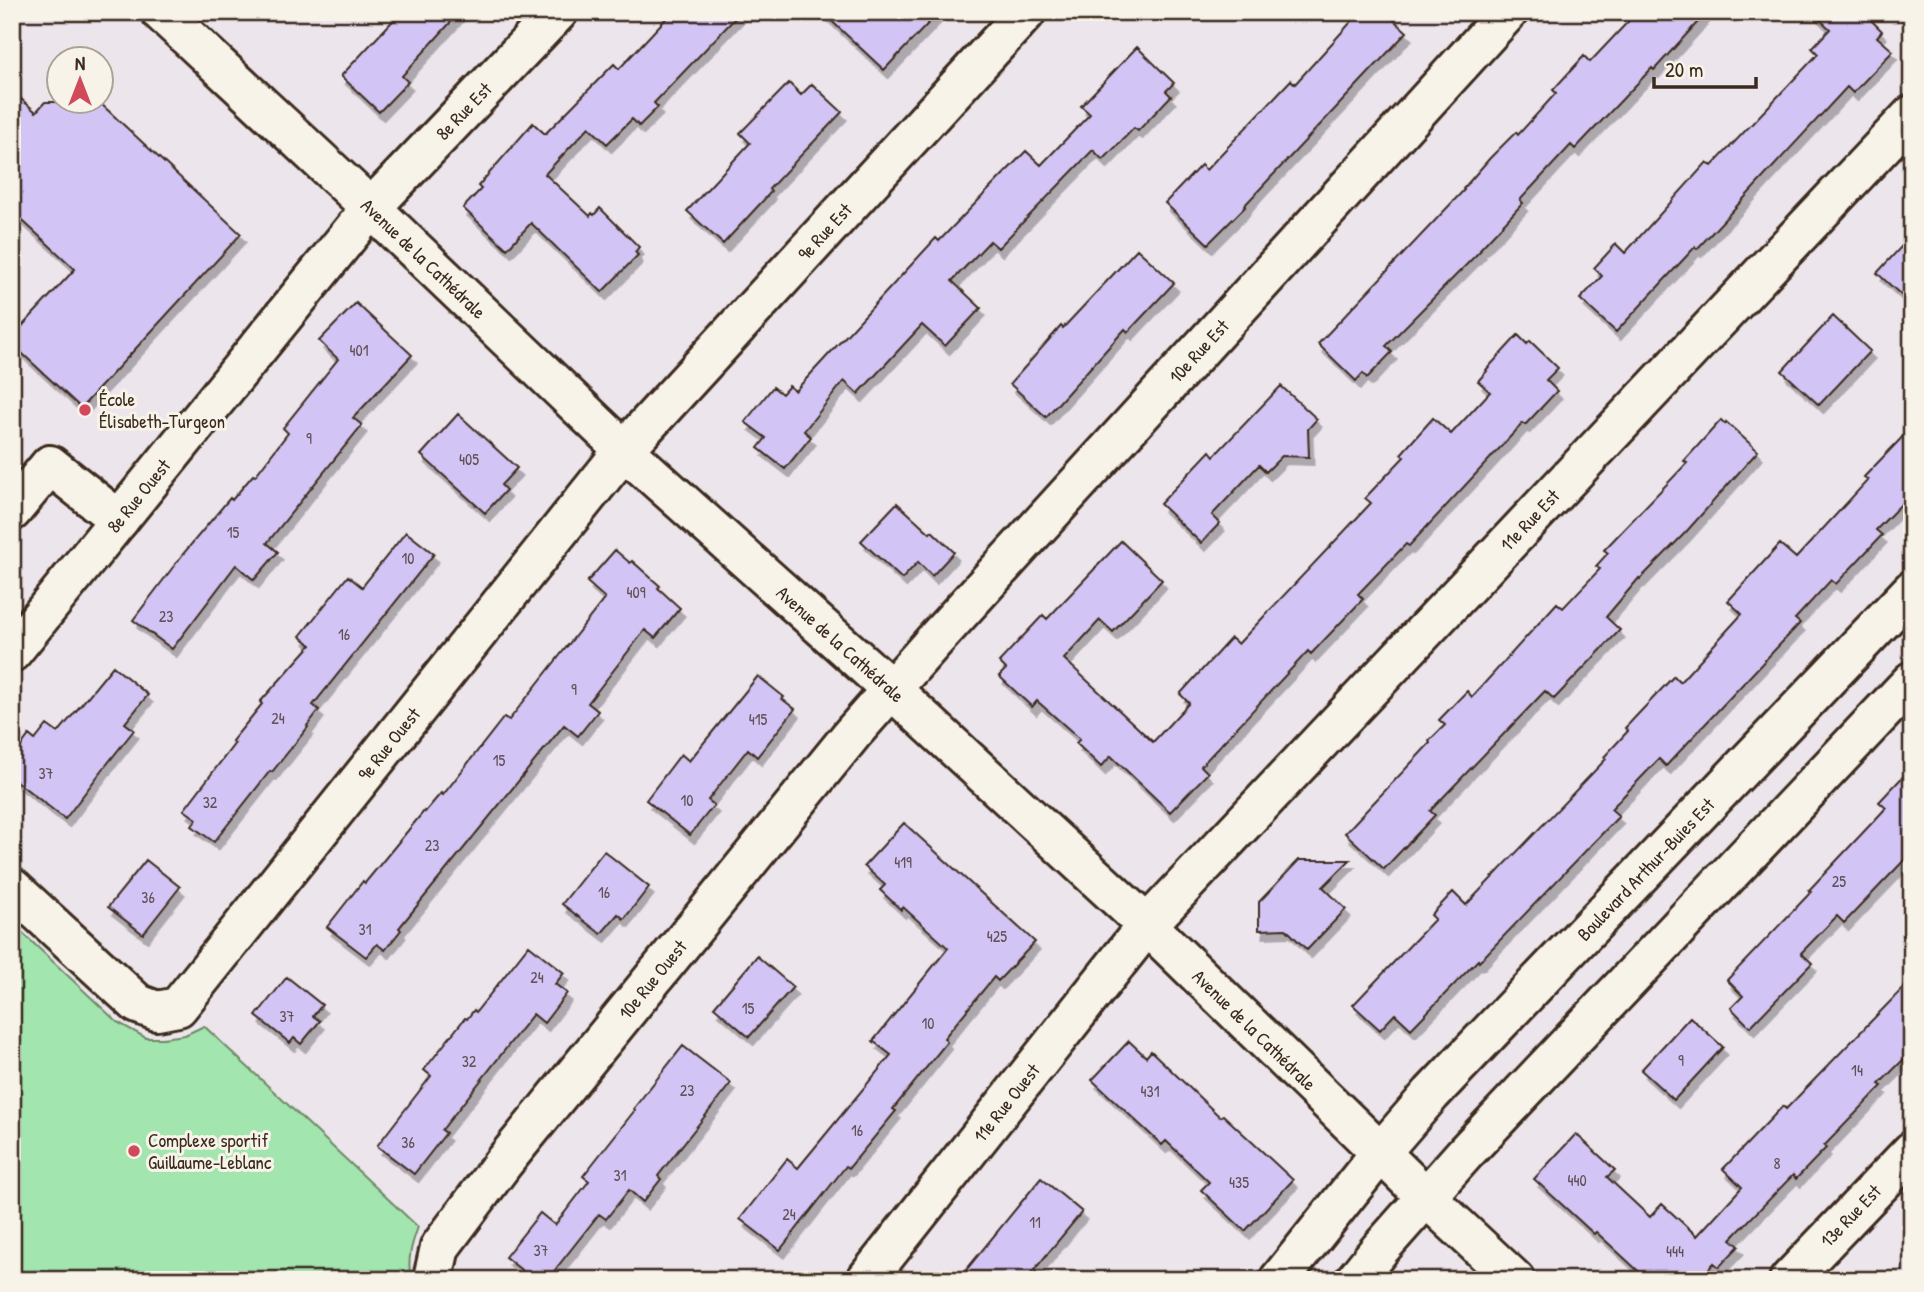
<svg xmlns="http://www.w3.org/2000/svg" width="1924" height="1292" viewBox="0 0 1924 1292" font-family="'Patrick Hand',sans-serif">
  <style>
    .green { fill: #a2e5af; stroke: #6e8866; stroke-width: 2 }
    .building { fill: #d3c4f6; stroke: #3b2a1e; stroke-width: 2; filter: url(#shadow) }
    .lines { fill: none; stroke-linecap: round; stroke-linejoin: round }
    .minor-casing { stroke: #3b2a1e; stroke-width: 44 }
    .minor { stroke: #f7f3e8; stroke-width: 38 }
    .poi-dot { fill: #d1495b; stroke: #f7f3e8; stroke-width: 2.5 }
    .labels { text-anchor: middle; stroke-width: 6; stroke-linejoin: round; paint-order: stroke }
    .number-label { font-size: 16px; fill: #615054 }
    .street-label { font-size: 19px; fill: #3b2a1e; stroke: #f7f3e8 }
    .poi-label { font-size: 19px; fill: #3b2a1e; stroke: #f7f3e8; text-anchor: start }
  </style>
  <defs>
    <filter id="shadow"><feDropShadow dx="4.5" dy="8" stdDeviation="0" flood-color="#0004"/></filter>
  </defs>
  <rect width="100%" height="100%" fill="#ece5ec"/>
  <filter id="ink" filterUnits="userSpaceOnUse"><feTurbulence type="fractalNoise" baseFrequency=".0143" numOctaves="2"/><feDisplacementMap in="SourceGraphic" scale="14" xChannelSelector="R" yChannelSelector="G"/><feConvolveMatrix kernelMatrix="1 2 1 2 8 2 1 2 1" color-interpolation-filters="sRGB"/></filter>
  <g filter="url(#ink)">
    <!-- green -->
    <path class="green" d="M12 923 117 1022 146 1038H163L185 1035 204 1026 418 1227C411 1246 407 1260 411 1280H12Z"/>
    <!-- building -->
    <path class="building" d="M401 12H460L402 76 408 82 379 112 341 76Z
      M672 12H741L654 103 658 107 639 126 632 119 607 144 589 127 545 174 590 216 592 213 594 215 600 208 639 247 635 252 638 255 602 292 531 223 507 249 463 208 481 189 478 186 533 123 545 134 614 64 619 69Z
      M822 12H939L884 70Z
      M1360 12H1385L1407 32 1244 206 1245 207 1208 244 1165 203 1201 165 1206 170 1291 80 1295 84Z
      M1637 12H1707L1654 70 1652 68 1575 149 1571 145 1520 200 1523 203 1480 249 1481 250 1386 346 1392 352 1367 378 1363 373 1356 381 1318 344 1464 190 1463 189 1490 158 1516 132 1518 135 1556 93 1553 90 1584 56 1590 62Z
      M1812 12H1863L1882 31 1877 37 1893 51 1853 93 1847 87 1697 249 1695 247 1616 332 1580 299 1602 276 1594 268 1616 244 1625 253 1707 162 1712 166 1818 54 1812 48 1830 29Z
      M1137 47 1174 83 1166 91 1171 96 1138 131 1134 128 1103 160 1093 150 998 248 990 241 952 281 981 308 945 346 922 325 858 394 844 381 804 431 811 437 785 469 758 448 766 438 745 422 773 387 782 394 789 386 795 391 936 238 939 241 1026 151 1041 165 1090 114 1081 106Z
      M789 83 801 95 812 84 842 112 769 189 771 192 723 244 687 211 750 143 740 133Z
      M12 91 36 112 45 102H99L241 234 81 408 12 344V337L75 269 12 211Z
      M1912 235V305L1877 273Z
      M1137 249 1174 283 1128 332 1125 329 1046 417 1010 384 1061 326 1063 328Z
      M356 303 412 355 353 418 362 425 267 543 278 552 254 580 236 565 172 649 133 620 183 554 230 498 232 500 253 475 255 476 288 433 283 428 338 359 319 341Z
      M1833 316 1870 351 1819 405 1782 371Z
      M1518 335 1527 344 1530 341 1558 368 1546 380 1557 391 1525 425 1523 423 1409 546 1406 544 1358 594 1363 599 1311 654 1308 651 1201 766 1208 773 1170 812 1111 756 1101 767 1076 743 1080 739 1037 701 1032 707 999 676 1006 669 999 662 1043 615 1047 619 1121 541 1162 580 1113 632 1100 620 1064 659 1153 742 1189 703 1180 694 1231 638 1238 644 1371 503 1365 498 1404 457 1401 454 1433 418 1451 434 1490 392 1478 381 1487 371 1486 370Z
      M1281 386 1317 419 1308 429 1309 457 1282 456 1266 472 1259 465 1212 515 1220 523 1201 543 1160 504 1210 451 1214 456Z
      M458 414 517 468 501 485 506 490 485 513 421 455Z
      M1721 420 1725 424 1726 422 1758 451 1686 532 1640 579 1639 578 1606 617 1620 630 1554 699 1545 691 1430 811 1435 815 1384 869 1345 833 1430 743 1429 741 1445 725 1439 720 1467 691 1472 697 1557 603 1563 608 1600 569 1596 566 1608 553 1604 550 1687 463 1684 461Z
      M1912 427V493L1876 530 1882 535 1836 584 1831 580 1795 619 1800 623 1666 766 1659 759 1611 809 1619 816 1479 962 1478 960 1411 1029 1395 1014 1380 1030 1353 1005 1435 919 1431 915 1453 892 1466 905 1606 759 1604 757 1628 731 1625 728 1674 676 1680 682 1742 614 1728 601 1780 544 1796 558 1868 480 1864 477Z
      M897 503 930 533 932 531 954 552 932 576 918 562 902 579 861 541Z
      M406 532 434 554 313 705 319 710 307 726 308 727 272 772 270 771 214 842 192 826 197 819 184 810 235 743 232 741 262 704 260 702 311 645 300 636 348 576 362 587Z
      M615 550 630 563 632 561 660 586 658 588 680 608 655 638 645 630 588 703 598 711 578 736 564 725 399 928 401 930 385 950 377 944 366 957 327 927 363 881 365 883 424 811 425 812 441 793 443 795 504 717 509 720 605 598 587 582Z
      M113 666 148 695 125 723 134 730 100 773 65 819 12 778V758L29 735 35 740 47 725 58 733Z
      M758 676 784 697 782 699 795 709 757 757 748 749 708 800 714 805 690 835 646 800 681 754 689 761Z
      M1912 767V852L1844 923 1837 916 1801 953 1812 963 1750 1027 1731 1008 1743 996 1727 980 1811 892 1809 890 1886 808 1879 802Z
      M904 823 1035 942 998 981 994 977 944 1038 947 1042 893 1109 896 1111 849 1168 846 1166 780 1250 740 1219 787 1159 798 1168 891 1055 873 1041 948 948 903 907 901 910 880 890 885 885 864 866Z
      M604 851 649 887 624 919 618 914 601 934 562 904Z
      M146 860 180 887 143 934 108 907Z
      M1299 860H1350L1323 887 1346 909 1307 950 1286 929 1259 930V902Z
      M529 945 564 973 555 984 567 993 544 1023 533 1014 442 1130 446 1133 414 1174 377 1146 431 1076 424 1070 465 1018 467 1019 474 1010 476 1012Z
      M757 956 793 987 749 1037 714 1007Z
      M287 977 322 1005 313 1016 320 1021 301 1044 294 1038 290 1043 256 1016Z
      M1912 979V1051L1879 1084 1882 1086 1824 1146 1826 1148 1796 1179 1793 1175 1731 1239 1739 1246 1719 1267 1714 1263 1699 1280H1648L1596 1232 1594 1234 1534 1179 1576 1134 1615 1170 1607 1177 1650 1217 1662 1204 1697 1236 1742 1187 1723 1169 1783 1106 1786 1109Z
      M1690 1017 1723 1047 1674 1100 1641 1070Z
      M1129 1041 1146 1057 1151 1051 1220 1117 1223 1115 1293 1180 1245 1231 1201 1190 1209 1182 1166 1141 1162 1145 1092 1080Z
      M683 1046 731 1083 658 1176 661 1179 643 1202 629 1190 606 1219 599 1214 547 1280H534L505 1257 540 1213 555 1225 589 1181 583 1176 635 1110 634 1108Z
      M1041 1178 1082 1212 1026 1280H958Z"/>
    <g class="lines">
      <defs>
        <g id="minor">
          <path id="s1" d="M161 12 371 208 624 450 891 689 1147 925 1426 1197 1515 1280"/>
          <path d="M12 511 50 465 119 520"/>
          <path id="s2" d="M12 652 371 208 558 12"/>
          <path id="s3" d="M12 888 138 1004 157 1011 178 1007 624 450 1026 12"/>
          <path id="s4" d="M437 1280 434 1274 440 1247 503 1163 852 734 934 641 1508 12"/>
          <path id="s5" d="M866 1280 1147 925 1912 115"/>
          <path id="s6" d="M1279 1280 1381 1152 1431 1094 1912 590"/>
          <path d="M1355 1280 1380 1249 1466 1152 1912 681"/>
          <path id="s7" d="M1789 1280 1912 1151"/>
        </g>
      </defs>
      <!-- minor casing -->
      <use href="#minor" class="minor-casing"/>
      <!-- minor -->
      <use href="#minor" class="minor"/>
    </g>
  </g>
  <!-- markers -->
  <g class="poi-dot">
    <circle cx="85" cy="410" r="7"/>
    <circle cx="134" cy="1151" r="7"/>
  </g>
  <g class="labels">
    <!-- number labels -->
    <g class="number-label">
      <text x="359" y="356">401</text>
      <text x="309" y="444">9</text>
      <text x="469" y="465">405</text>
      <text x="233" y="538">15</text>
      <text x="408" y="564">10</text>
      <text x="636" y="598">409</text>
      <text x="166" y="622">23</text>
      <text x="344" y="640">16</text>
      <text x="574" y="695">9</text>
      <text x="278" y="724">24</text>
      <text x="758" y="725">415</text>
      <text x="499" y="766">15</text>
      <text x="46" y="779">37</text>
      <text x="687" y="806">10</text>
      <text x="210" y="808">32</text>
      <text x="432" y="851">23</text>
      <text x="903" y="868">419</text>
      <text x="1839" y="887">25</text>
      <text x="604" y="898">16</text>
      <text x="148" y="903">36</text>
      <text x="365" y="935">31</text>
      <text x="997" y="942">425</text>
      <text x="537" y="983">24</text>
      <text x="748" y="1014">15</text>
      <text x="287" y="1022">37</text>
      <text x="928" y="1029">10</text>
      <text x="1681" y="1066">9</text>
      <text x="469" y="1067">32</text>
      <text x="1857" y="1076">14</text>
      <text x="687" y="1096">23</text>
      <text x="1150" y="1097">431</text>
      <text x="857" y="1136">16</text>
      <text x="408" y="1148">36</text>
      <text x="1777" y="1169">8</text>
      <text x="620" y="1181">31</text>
      <text x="1577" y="1186">440</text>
      <text x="1239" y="1188">435</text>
      <text x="789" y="1220">24</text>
      <text x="1035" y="1228">11</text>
      <text x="541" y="1256">37</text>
      <text x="1675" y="1257">444</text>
    </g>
    <!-- street labels -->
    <g class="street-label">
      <text dy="7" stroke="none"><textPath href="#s2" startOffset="705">8e Rue Est</textPath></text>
      <text dy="7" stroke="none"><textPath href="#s3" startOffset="1223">9e Rue Est</textPath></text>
      <text dy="7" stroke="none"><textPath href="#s1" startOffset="360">Avenue de la Cathédrale</textPath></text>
      <text dy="7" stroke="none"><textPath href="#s4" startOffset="1209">10e Rue Est</textPath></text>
      <text dy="7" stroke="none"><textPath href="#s2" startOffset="201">8e Rue Ouest</textPath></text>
      <text dy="7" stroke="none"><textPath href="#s5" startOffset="1010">11e Rue Est</textPath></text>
      <text dy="7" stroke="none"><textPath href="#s1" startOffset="928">Avenue de la Cathédrale</textPath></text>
      <text dy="7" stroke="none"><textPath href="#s3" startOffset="550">9e Rue Ouest</textPath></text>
      <text dy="7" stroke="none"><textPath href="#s6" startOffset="551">Boulevard Arthur-Buies Est</textPath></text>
      <text dy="7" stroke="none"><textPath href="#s4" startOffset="376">10e Rue Ouest</textPath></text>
      <text dy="7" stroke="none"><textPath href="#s1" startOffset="1494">Avenue de la Cathédrale</textPath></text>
      <text dy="7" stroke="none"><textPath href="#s5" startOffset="226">11e Rue Ouest</textPath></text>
      <text dy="7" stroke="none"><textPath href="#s7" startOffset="89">13e Rue Est</textPath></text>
    </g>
    <!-- poi labels -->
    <g class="poi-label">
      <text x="99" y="406">École<tspan x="99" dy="22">Élisabeth-Turgeon</tspan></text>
      <text x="148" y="1147">Complexe sportif<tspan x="148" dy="22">Guillaume-Leblanc</tspan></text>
    </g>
  </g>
  <!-- margin -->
  <rect width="1924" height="1292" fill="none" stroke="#f7f3e8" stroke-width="42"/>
  <rect x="21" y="21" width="1882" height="1250" fill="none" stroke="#3b2a1e" stroke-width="2.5" filter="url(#ink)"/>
  <!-- north arrow -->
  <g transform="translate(80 80)"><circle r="33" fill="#f7f3e8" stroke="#aca397" stroke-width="2"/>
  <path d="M0-5L12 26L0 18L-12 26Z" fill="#d1495b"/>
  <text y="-10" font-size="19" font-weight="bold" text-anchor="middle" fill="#3b2a1e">N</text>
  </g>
  <!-- scale -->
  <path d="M1654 77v10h102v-10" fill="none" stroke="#3b2a1e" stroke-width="3.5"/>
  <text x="1665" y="77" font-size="21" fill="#3b2a1e" stroke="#f7f3e8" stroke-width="5" paint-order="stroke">20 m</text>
</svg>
